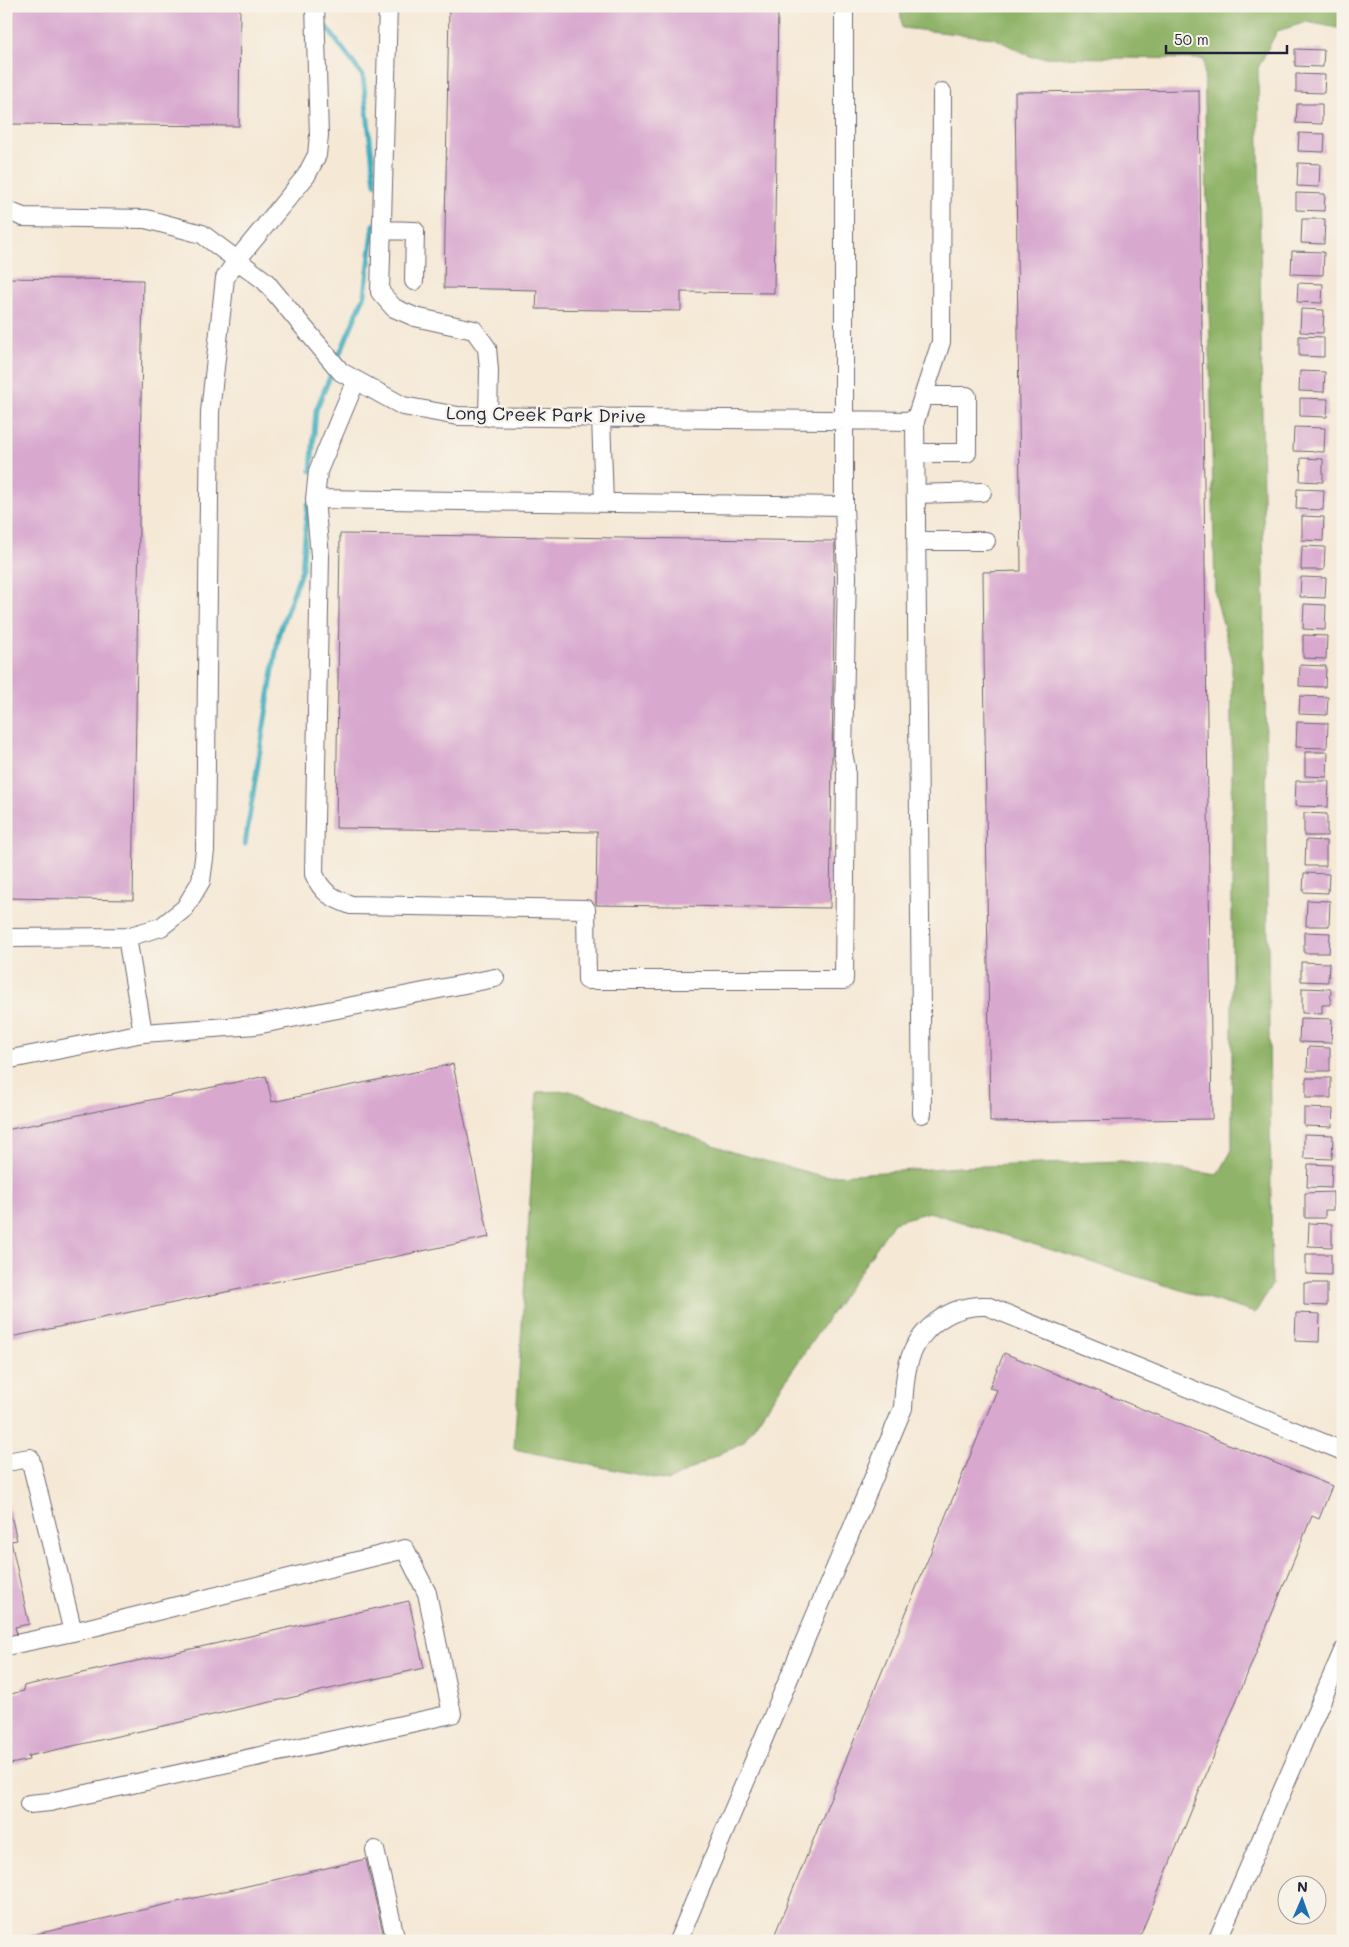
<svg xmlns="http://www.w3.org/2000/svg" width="1349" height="1947" viewBox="0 0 1349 1947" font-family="Mali,sans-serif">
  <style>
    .forest { fill: #8fb368; stroke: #586a52 }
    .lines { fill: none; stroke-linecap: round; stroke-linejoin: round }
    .stream { stroke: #40adbe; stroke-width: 5 }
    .building { fill: #d8a8cf }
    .minor-casing { stroke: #6c6771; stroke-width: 20 }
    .minor { stroke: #fff; stroke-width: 18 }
    .labels { text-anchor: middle; stroke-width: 5; stroke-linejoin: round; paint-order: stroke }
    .street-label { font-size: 18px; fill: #22223b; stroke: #f7f3e8 }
  </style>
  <rect width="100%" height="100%" fill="#f7f3e8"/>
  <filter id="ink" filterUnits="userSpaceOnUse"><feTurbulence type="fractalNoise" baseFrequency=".02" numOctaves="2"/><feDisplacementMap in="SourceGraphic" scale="10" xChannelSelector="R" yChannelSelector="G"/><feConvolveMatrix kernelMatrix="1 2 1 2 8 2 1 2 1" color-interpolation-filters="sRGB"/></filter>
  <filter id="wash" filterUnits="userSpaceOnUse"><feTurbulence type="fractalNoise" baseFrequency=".0096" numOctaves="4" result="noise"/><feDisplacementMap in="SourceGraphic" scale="20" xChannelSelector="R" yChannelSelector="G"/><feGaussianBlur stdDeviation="1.12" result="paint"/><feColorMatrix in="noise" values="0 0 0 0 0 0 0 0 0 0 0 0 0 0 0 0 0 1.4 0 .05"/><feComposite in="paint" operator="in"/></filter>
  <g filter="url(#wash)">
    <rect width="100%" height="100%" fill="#f5e8d5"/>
    <!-- forest -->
    <path class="forest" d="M900 6H1343V29L1307 22 1277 31 1258 68 1272 1285 1255 1313 929 1212 894 1222 743 1442 668 1481 514 1449 537 1092 570 1091 735 1153 822 1176 959 1167 1122 1161 1218 1175 1232 1150V658L1215 594 1204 59 1032 57 994 38 902 28Z"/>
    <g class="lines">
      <!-- stream -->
      <path class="stream" d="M321 20 363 76 375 184
        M311 471 316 410 365 294 374 224
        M245 844 279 633 302 569 308 504"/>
    </g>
    <g id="blocks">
      <!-- building -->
      <path class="building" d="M6 6H240L239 126 6 124Z
        M449 6H778L774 293 681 292V311L536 309 537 290 444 288Z
        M1295 49 1324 50 1323 67 1295 66Z
        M1296 74 1325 75 1324 93 1296 92Z
        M1199 90 1212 1119 990 1122 983 572 1021 571 1015 92Z
        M1297 104H1322V124L1296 123Z
        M1299 133 1325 134 1324 152 1298 151Z
        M1298 163 1320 164 1319 187 1297 186Z
        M1296 193 1325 194 1324 211 1296 210Z
        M1302 219H1325L1324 244 1301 243Z
        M1292 251 1324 252 1323 275 1291 274Z
        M6 278 143 280 133 900 6 898Z
        M1298 283 1323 284 1322 303 1297 302Z
        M1301 309 1324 310 1323 333 1300 332Z
        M1299 336 1324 337V357L1299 356Z
        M1300 371 1325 372 1324 392 1299 391Z
        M1300 398 1328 399 1327 417 1300 416Z
        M1294 427 1325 428 1324 452 1293 451Z
        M1301 458 1323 459V482L1300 481Z
        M1297 489 1324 490 1323 510 1296 509Z
        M1302 516 1324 517 1323 541 1302 540Z
        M340 534 835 541 830 908 596 905 597 832 336 828Z
        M1302 546 1325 547 1324 570H1301Z
        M1301 577 1326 578 1325 598 1300 597Z
        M1304 604 1326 605 1325 630 1303 629Z
        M1303 635 1327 636 1326 659 1303 658Z
        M1300 665 1326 666 1325 687 1299 686Z
        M1300 696 1328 697 1327 715 1299 714Z
        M1297 722 1328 723 1327 748 1296 747Z
        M1305 752H1328L1327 777 1305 776Z
        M1296 781H1329L1328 807 1295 806Z
        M1304 813 1327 814V836H1304Z
        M1306 840 1326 841V866H1305Z
        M1304 873 1329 874 1328 893 1303 892Z
        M1307 900 1330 901 1329 926H1306Z
        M1304 932 1330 933 1329 953H1304Z
        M1301 962 1329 963 1328 982 1301 981Z
        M1302 988 1331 989 1330 1005H1322V1014L1302 1013Z
        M1300 1018 1332 1019 1331 1043 1299 1042Z
        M1308 1047 1330 1048V1071H1307Z
        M453 1064 489 1237 6 1338V1130L266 1076 272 1102Z
        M1306 1078H1331V1098H1306Z
        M1304 1108 1333 1109 1332 1127 1304 1126Z
        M1304 1134 1333 1135 1332 1159 1304 1158Z
        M1308 1164 1332 1165 1331 1188 1307 1187Z
        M1333 1192V1210H1325V1218H1305V1193Z
        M1309 1223 1332 1224V1247L1308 1246Z
        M1306 1254H1331V1275L1306 1274Z
        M1304 1283H1327V1306L1304 1305Z
        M1296 1313 1320 1314 1319 1342 1295 1341Z
        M1004 1353 1332 1486 1319 1519 1312 1516 1138 1941H772L997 1390 989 1388Z
        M6 1495 17 1540 11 1541 29 1624 15 1627 18 1638 6 1641Z
        M409 1601 424 1668 28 1756 29 1760 6 1765V1695L24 1691 23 1686Z
        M366 1859 385 1941H10V1940Z"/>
    </g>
  </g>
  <g filter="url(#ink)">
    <use href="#blocks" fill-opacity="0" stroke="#6c6771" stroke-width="1"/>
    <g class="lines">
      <defs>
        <path id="minor" d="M388 6 380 292 394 308 415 317 474 330 487 348 489 370 488 417
          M6 210 23 217 146 219 202 234 265 281 341 372 403 406 458 416 915 421
          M382 230 415 231 414 281
          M356 380 318 471 315 499 844 506V6
          M601 417 604 503
          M916 453H967V396H925
          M916 494 982 492
          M315 499 320 556 314 874C322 893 332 898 351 905L586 909 587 980H844L846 768 843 753 847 576 844 506
          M916 541H986
          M6 938 127 937 161 927 185 908 201 881 205 851 210 412 225 278 237 260 306 176 317 155 319 135 315 6
          M143 1033 256 1025 495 978
          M6 1060 143 1033 127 937
          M922 1114 915 421 941 342 942 92
          M6 1462 30 1458 73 1632 6 1646
          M29 1804 50 1802 452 1714 427 1593 405 1549 73 1632
          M375 1850 396 1941
          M678 1941 903 1408C904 1395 904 1382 907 1369 915 1331 948 1304 987 1306L1343 1451
          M1217 1941 1343 1651"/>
      </defs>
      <!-- minor casing -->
      <use href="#minor" class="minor-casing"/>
      <!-- minor -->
      <use href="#minor" class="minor"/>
    </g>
  </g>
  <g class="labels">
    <!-- street labels -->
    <g class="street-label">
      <text transform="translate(546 415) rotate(1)" y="6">Long Creek Park Drive</text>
    </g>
  </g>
  <!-- margin -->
  <rect width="1349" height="1947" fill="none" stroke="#f7f3e8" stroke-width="25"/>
  <!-- north arrow -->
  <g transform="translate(1302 1900) rotate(2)"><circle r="24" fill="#f7f3e8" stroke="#a29fa3"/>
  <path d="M0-4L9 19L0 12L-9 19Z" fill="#1f6fb2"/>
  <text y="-8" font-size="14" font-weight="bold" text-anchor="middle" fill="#22223b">N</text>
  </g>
  <!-- scale -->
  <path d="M1166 45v8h121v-8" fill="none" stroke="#22223b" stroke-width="2.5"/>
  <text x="1174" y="45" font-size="15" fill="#22223b" stroke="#f7f3e8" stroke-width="4" paint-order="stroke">50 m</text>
</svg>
